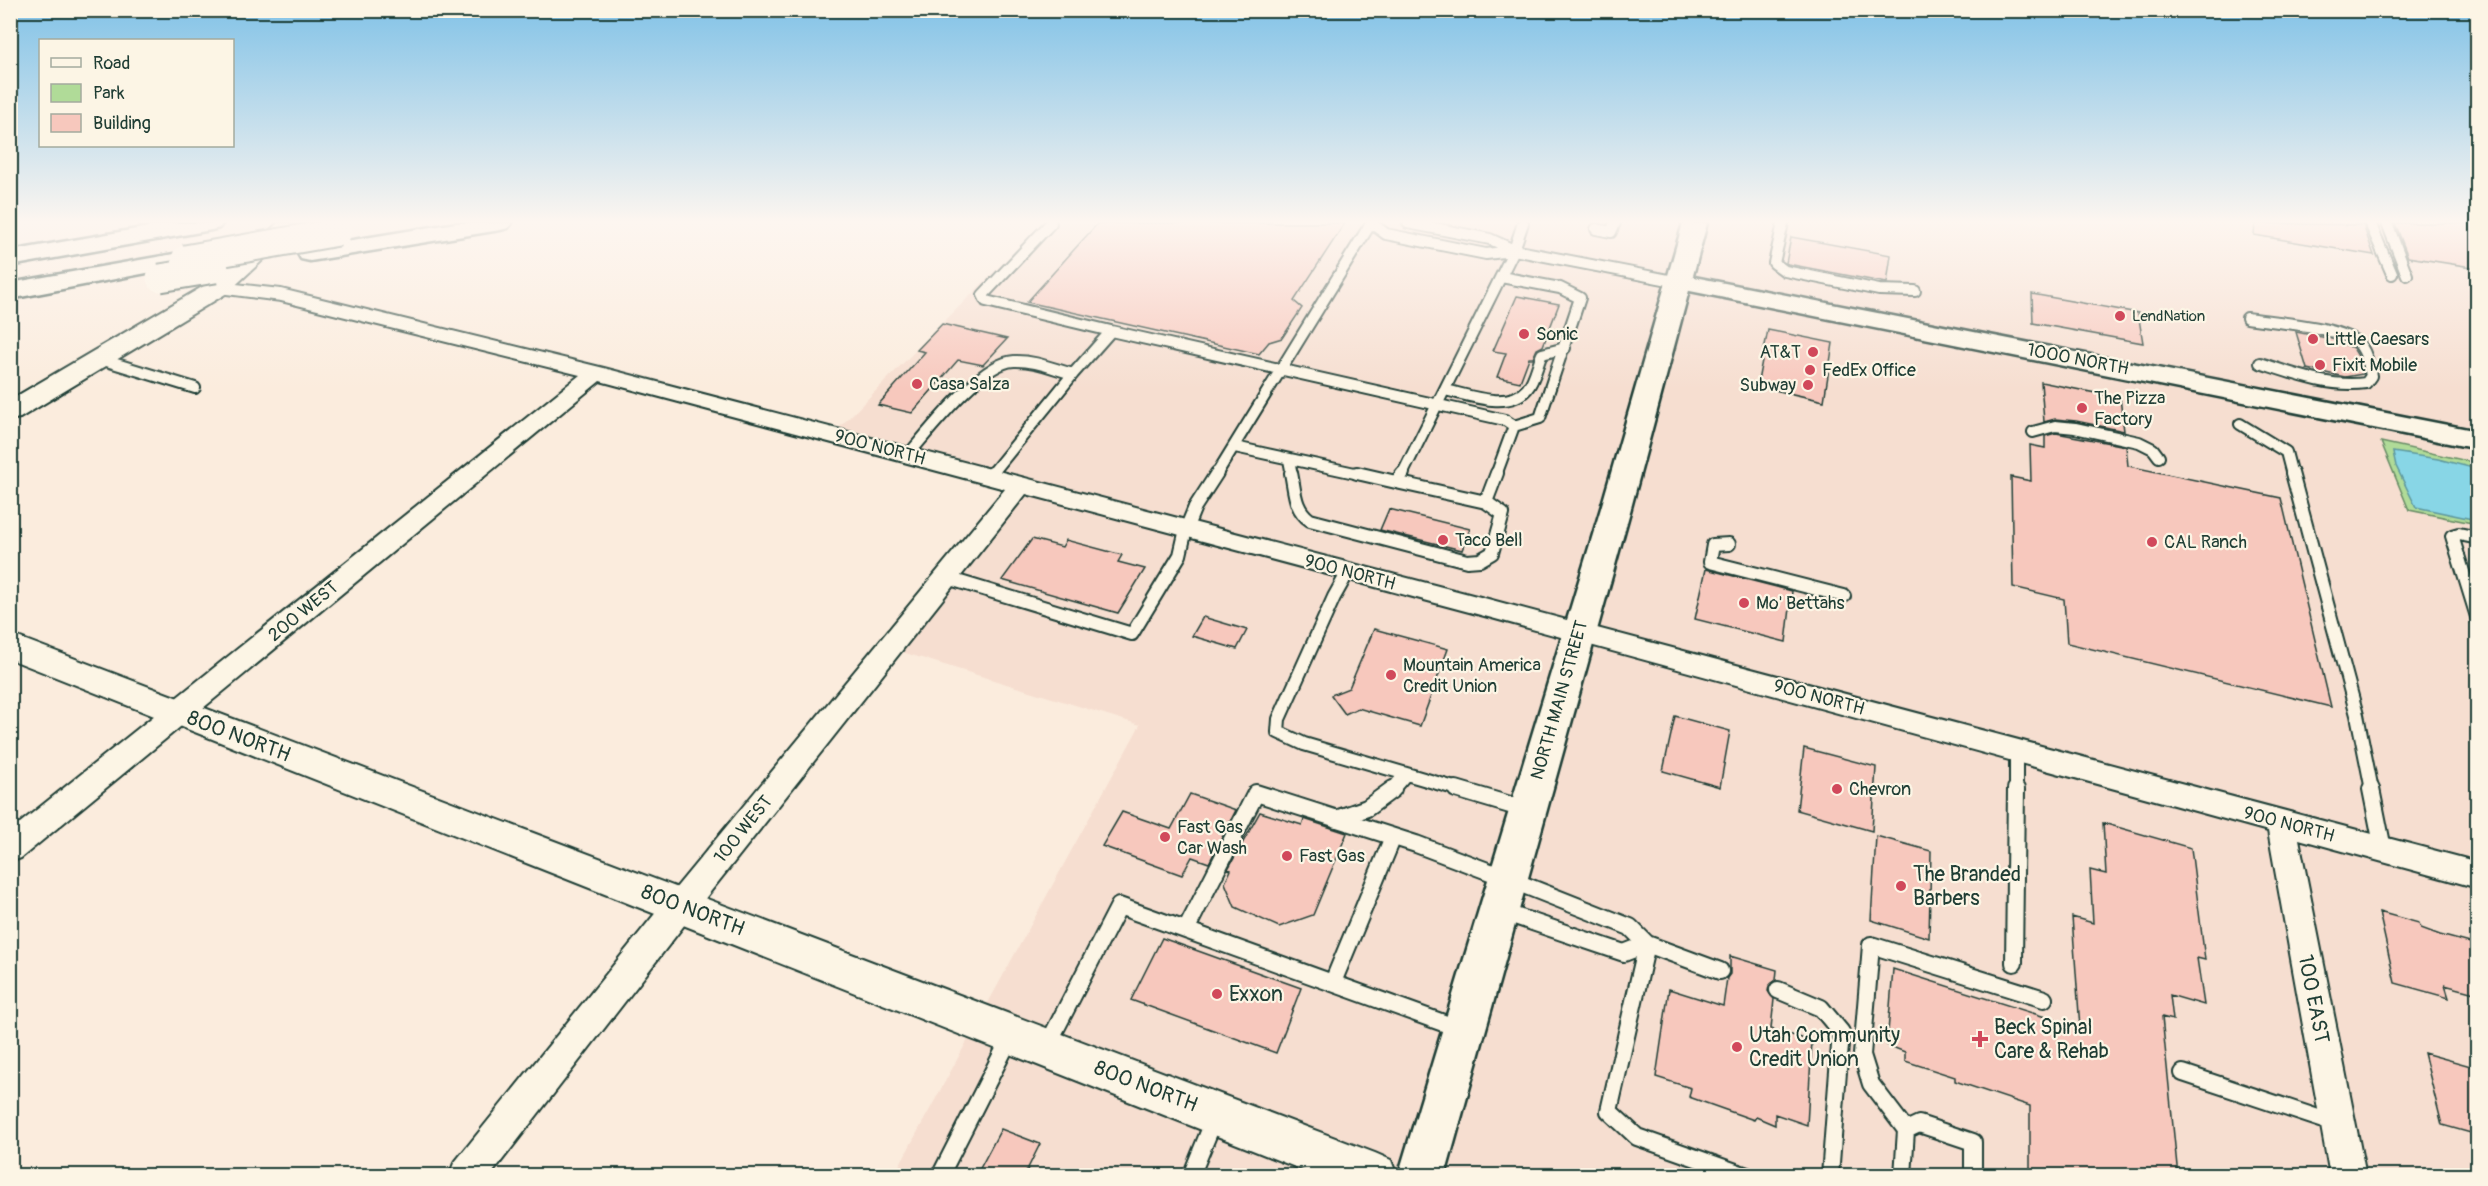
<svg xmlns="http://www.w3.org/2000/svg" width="2488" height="1186" viewBox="0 0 2488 1186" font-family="Pangolin,sans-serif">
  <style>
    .built { fill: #f6ded0 }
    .green { fill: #b0db98; stroke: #688c66; stroke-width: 1.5 }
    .water { fill: #88d6e6; stroke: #5e999f; stroke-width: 1.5 }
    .building { fill: #f7c8bd; stroke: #1f3d34; stroke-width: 1.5 }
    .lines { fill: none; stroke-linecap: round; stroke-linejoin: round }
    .service-far2-casing { stroke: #1f3d34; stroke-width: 14 }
    .service-far1-casing { stroke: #1f3d34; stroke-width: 16 }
    .service-casing { stroke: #1f3d34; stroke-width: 20 }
    .minor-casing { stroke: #1f3d34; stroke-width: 4 }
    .tertiary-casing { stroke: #1f3d34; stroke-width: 4 }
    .secondary-casing { stroke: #1f3d34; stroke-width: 5 }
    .primary-casing { stroke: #1f3d34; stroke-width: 5 }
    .motorway-casing { stroke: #1f3d34; stroke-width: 5 }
    .service-far2 { stroke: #fcf5e5; stroke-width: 10 }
    .service-far1 { stroke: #fcf5e5; stroke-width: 12 }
    .service { stroke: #fcf5e5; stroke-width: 16 }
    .minor { fill: #fcf5e5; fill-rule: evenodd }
    .tertiary { fill: #fcf5e5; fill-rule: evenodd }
    .secondary { fill: #fcf5e5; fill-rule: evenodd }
    .primary { fill: #fcf5e5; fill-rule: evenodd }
    .motorway { fill: #fcf5e5; fill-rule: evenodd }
    .motorway-bridge-casing { stroke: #1f3d34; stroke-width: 31; stroke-linecap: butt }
    .motorway-bridge { stroke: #fcf5e5; stroke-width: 27 }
    .poi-dot { fill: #d1495b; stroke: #fcf5e5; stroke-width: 2 }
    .labels { text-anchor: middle; stroke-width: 4.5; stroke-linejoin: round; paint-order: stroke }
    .far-poi-label { font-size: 15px; fill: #1f3d34; stroke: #fcf5e5; text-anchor: start }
    .poi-label { font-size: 18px; fill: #1f3d34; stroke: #fcf5e5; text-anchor: start }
    .street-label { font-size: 18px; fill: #1f3d34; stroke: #fcf5e5 }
    .near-street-label { font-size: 21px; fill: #1f3d34; stroke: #fcf5e5 }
    .near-poi-label { font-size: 21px; fill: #1f3d34; stroke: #fcf5e5; text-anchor: start }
  </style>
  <rect width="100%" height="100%" fill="#fbecdd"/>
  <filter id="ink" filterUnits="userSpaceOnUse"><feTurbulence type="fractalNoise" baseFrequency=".0167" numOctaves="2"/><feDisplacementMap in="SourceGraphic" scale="12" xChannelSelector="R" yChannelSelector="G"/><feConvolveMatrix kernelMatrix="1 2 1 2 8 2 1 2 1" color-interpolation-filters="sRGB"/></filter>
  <g filter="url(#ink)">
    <!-- built -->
    <path class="built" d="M1042 223H2477V1175H894L1140 725 889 648 1022 485 832 435Z"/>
    <!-- green -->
    <path class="green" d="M2381 442 2477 463V524L2409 510Z"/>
    <!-- water -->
    <path class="water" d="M2393 452 2438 459 2477 469V520L2416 507 2396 466Z"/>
    <!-- building -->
    <path class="building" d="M1098 223H1345L1294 301 1302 308 1282 338 1269 342 1259 354 1027 302Z
      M2255 223 2363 225 2374 255 2254 235Z
      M2395 223H2478V268L2408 257Z
      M1791 237 1891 255 1887 283 1788 264 1786 263Z
      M2032 294 2138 313 2143 343 2033 323Z
      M1517 296 1559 304 1543 346 1537 349 1533 358H1529L1520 382 1497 377 1506 353 1493 351Z
      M942 324 1007 339 983 365 958 360 912 413 878 405 925 352 917 350Z
      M1768 330 1833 343 1824 401 1757 386Z
      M2296 332 2332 339 2353 348 2358 356 2363 374 2345 377 2307 369Z
      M2041 382 2120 398 2124 431 2076 421 2055 419 2044 422Z
      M2056 433 2126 446 2128 466 2281 498 2331 707 2067 643 2064 599 2013 587 2011 477 2031 481 2030 445 2045 448V436Z
      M1389 509 1470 529 1462 550 1380 530Z
      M1032 539 1062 547 1066 540 1122 555 1118 562 1145 569 1118 613 1002 580Z
      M1706 569 1792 591 1786 642 1695 619Z
      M1203 617 1247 630 1237 649 1192 636Z
      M1374 629 1448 649 1420 726 1358 708 1345 714 1331 695 1349 688Z
      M1675 716 1730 731 1720 787 1663 771Z
      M1804 748 1876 767 1872 831 1797 810Z
      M1190 794 1236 810 1209 863 1192 857 1182 875 1102 846 1122 812 1171 829Z
      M1260 812 1302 825 1304 819 1347 833 1313 915 1279 927 1235 907 1225 883 1231 870 1228 869Z
      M2103 823 2191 848 2205 960 2197 958 2204 1005 2170 995 2173 1020 2162 1017 2178 1176H2030V1106L1955 1081V1077L1905 1061V1052L1887 1045 1893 969 2080 1028 2072 917 2093 923 2090 870 2106 874Z
      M1876 836 1931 851 1929 938 1871 920Z
      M2379 912 2419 923 2421 928 2440 935 2478 945V994L2445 985 2449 998 2395 983Z
      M1162 938 1301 988 1276 1053 1131 1000Z
      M1730 956 1777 970 1776 980 1769 986 1768 991 1774 999 1771 1029 1812 1041 1807 1125 1775 1114V1125L1756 1117 1754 1120 1689 1097 1691 1088 1656 1077 1669 989 1723 1006 1727 978 1730 974Z
      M2424 1053 2478 1068V1135L2442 1125Z
      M1001 1129 1040 1144 1024 1176H976Z"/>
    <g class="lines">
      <defs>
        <path id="service-far2" d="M1051 223 983 295 986 301 1111 331
          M1371 223 1386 234 1486 254 1513 251
          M1408 223 1490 239 1514 250 1679 282
          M1783 223 1774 263 1785 271 1879 290 1915 291
          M2370 223 2392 274
          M2387 223 2407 275
          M1596 229 1611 232 1615 223
          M1501 277 1560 288 1580 298 1540 418 1514 426
          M2247 318C2274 322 2335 326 2357 342 2366 349 2369 365 2371 376L2366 383C2330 388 2294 374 2260 363
          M100 359 195 388
          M1073 374 1111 331 1505 420 1514 426 1496 475
          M1445 390C1469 395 1508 411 1527 389 1535 380 1537 365 1542 354L1565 348
          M2240 424 2286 452 2292 475
          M2033 432 2055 426 2075 428 2139 442 2153 449 2159 457
          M1235 447 1364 475
          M908 455C929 431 982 362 1014 361 1034 360 1054 369 1073 374L991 475
          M1289 460 1292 475
          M1216 475 1371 223
          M1402 475 1514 250 1523 223"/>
        <path id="service-far1" d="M1291 473C1295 491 1294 509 1310 520L1467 561 1480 560 1492 553 1503 514 1486 502
          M1357 473 1396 482 1403 473
          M2292 473 2357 715 2372 790
          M990 476 992 473
          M1396 482 1486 502 1497 473
          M2478 538 2459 534 2452 536 2478 620
          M1729 544 1713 545 1710 562 1844 596
          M1348 572 1334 597 1279 719 1278 732 1304 744 1461 790
          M947 578 1132 634 1180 555 1186 529 1195 507 1217 473
          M1392 790 1405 775
          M2016 790V750"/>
        <path id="service" d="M1456 789 1527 810
          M2371 789 2383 849
          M1336 819 1367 808 1393 789
          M1186 930 1256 793 1416 844 1506 878 1630 927 1647 944 1624 953 1503 912
          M2014 963 2016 789
          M1720 971 1647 944 1609 1111 1637 1137 1747 1176
          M1333 982 1393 837
          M1778 990 1821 1008 1841 1032 1830 1176
          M1047 1046 1119 906 1460 1029
          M2183 1073 2333 1123
          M1906 1130 1871 1084 1862 1055 1871 945 2044 999
          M940 1176 1010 1038
          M1191 1176 1214 1120
          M1903 1176 1906 1130 1919 1124 1973 1142V1176"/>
        <path id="minor" d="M218 282 281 289 604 368 1488 599 2478 862V888L2299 839 2366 1176H2330L2268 831 1488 617 1026 494 692 915 490 1176H449L454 1163 670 895 1005 489 600 381 21 858 10 862V831L580 375 281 301 211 292 208 288 211 284Z"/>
        <path id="tertiary" d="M278 223H303L227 293 20 418 10 420V400L209 283Z
          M10 634 1375 1153 1391 1160 1397 1176H1318L10 659Z"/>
        <path id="secondary" d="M1679 274 2478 431V449L1670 287 1666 282 1670 277Z"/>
        <path id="primary" d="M1683 223H1707L1631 508 1445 1176H1398L1601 508Z"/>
        <path id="motorway" d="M171 223H223L219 228 211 230 10 266V251Z
          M456 223H512L508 228 500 230 310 261 301 259 298 254 301 249 310 247Z
          M185 252 194 254 197 259 194 264 10 299V283Z"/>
      </defs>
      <!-- service-far2 casing -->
      <use href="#service-far2" class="service-far2-casing"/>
      <!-- service-far1 casing -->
      <use href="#service-far1" class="service-far1-casing"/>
      <!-- service casing -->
      <use href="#service" class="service-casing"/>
      <!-- minor casing -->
      <use href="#minor" class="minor-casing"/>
      <!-- tertiary casing -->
      <use href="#tertiary" class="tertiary-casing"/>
      <!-- secondary casing -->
      <use href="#secondary" class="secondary-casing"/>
      <!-- primary casing -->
      <use href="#primary" class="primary-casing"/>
      <!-- motorway casing -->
      <use href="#motorway" class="motorway-casing"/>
      <!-- service-far2 -->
      <use href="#service-far2" class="service-far2"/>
      <!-- service-far1 -->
      <use href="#service-far1" class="service-far1"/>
      <!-- service -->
      <use href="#service" class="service"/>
      <!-- minor -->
      <use href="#minor" class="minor"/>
      <!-- tertiary -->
      <use href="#tertiary" class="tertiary"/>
      <!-- secondary -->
      <use href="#secondary" class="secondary"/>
      <!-- primary -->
      <use href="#primary" class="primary"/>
      <!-- motorway -->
      <use href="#motorway" class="motorway"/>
      <defs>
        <path id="motorway-bridge" d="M185 259 338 232
          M160 278 215 269"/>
      </defs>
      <!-- motorway-bridge casing -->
      <use href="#motorway-bridge" class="motorway-bridge-casing"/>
      <!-- motorway-bridge -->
      <use href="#motorway-bridge" class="motorway-bridge"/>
    </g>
  </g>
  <!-- sky -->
  <linearGradient id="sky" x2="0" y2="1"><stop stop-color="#81c2e7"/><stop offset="0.57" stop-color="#fdf6f0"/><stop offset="1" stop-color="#fdf6f0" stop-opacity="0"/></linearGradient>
  <rect width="2488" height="389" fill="url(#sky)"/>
  <!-- markers -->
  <g class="poi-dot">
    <circle cx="2120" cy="316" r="6"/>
    <circle cx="1524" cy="334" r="6"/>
    <circle cx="2313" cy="339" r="6"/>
    <circle cx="1813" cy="352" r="6"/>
    <circle cx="2320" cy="365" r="6"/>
    <circle cx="1810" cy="370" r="6"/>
    <circle cx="917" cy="384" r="6"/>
    <circle cx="1808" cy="385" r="6"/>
    <circle cx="2082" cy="408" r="6"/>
    <circle cx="1443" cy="540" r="6"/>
    <circle cx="2152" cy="542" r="6"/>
    <circle cx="1744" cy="603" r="6"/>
    <circle cx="1391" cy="675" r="6"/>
    <circle cx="1837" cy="789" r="6"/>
    <circle cx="1165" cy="837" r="6"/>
    <circle cx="1287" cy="856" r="6"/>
    <circle cx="1901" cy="886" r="6"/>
    <circle cx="1217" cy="994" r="6"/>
    <path d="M1977 1030h6v6h6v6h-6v6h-6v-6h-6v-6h6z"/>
    <circle cx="1737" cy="1047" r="6"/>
  </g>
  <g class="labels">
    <!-- far-poi labels -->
    <g class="far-poi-label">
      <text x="2132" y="321">LendNation</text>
    </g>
    <!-- poi labels -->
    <g class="poi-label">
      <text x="1536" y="340">Sonic</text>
      <text x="2325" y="345">Little Caesars</text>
      <text x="1801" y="358" text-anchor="end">AT&amp;T</text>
      <text x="2332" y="371">Fixit Mobile</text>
      <text x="1822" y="376">FedEx Office</text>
      <text x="929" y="390">Casa Salza</text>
      <text x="1796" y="391" text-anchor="end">Subway</text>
      <text x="2094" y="404">The Pizza<tspan x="2094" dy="21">Factory</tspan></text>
      <text x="1455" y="546">Taco Bell</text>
      <text x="2164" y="548">CAL Ranch</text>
      <text x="1756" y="609">Mo' Bettahs</text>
      <text x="1403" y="671">Mountain America<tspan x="1403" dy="21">Credit Union</tspan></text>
      <text x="1849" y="795">Chevron</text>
      <text x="1177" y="833">Fast Gas<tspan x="1177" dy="21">Car Wash</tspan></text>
      <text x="1299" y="862">Fast Gas</text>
    </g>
    <!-- street labels -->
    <g class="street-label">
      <text transform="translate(2078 359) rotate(11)" y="6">1000 NORTH</text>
      <text transform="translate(880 447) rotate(15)" y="6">900 NORTH</text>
      <text transform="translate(1350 572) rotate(15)" y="6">900 NORTH</text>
      <text transform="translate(303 611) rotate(-39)" y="6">200 WEST</text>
      <text transform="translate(1819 697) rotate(15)" y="6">900 NORTH</text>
      <text transform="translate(1559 700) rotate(-74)" y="6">NORTH MAIN STREET</text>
      <text transform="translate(2289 824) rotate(15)" y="6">900 NORTH</text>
      <text transform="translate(743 829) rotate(-51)" y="6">100 WEST</text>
    </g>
    <!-- near-street labels -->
    <g class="near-street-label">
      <text transform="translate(239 736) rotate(21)" y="7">800 NORTH</text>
      <text transform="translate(693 910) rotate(21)" y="7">800 NORTH</text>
      <text transform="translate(2314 999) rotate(79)" y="7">100 EAST</text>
      <text transform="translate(1146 1086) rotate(21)" y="7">800 NORTH</text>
    </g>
    <!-- near-poi labels -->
    <g class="near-poi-label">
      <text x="1913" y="881">The Branded<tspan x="1913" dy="24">Barbers</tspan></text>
      <text x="1229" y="1001">Exxon</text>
      <text x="1994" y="1034">Beck Spinal<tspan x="1994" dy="24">Care &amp; Rehab</tspan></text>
      <text x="1749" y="1042">Utah Community<tspan x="1749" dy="24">Credit Union</tspan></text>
    </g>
  </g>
  <!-- margin -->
  <rect width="2488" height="1186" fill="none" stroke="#fcf5e5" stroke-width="36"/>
  <rect x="18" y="18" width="2452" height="1150" fill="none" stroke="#1f3d34" stroke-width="2" filter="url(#ink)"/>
  <!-- legend -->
  <rect x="39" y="39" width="195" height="108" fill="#fcf5e5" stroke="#a4ab9e" stroke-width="1.5"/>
  <rect x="51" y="58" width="30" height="9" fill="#fcf5e5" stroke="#a4ab9e" stroke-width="1.5"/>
  <text x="93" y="69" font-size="18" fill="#1f3d34">Road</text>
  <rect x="51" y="84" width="30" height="18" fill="#b0db98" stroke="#a4ab9e" stroke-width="1.5"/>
  <text x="93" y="99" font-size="18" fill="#1f3d34">Park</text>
  <rect x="51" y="114" width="30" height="18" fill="#f7c8bd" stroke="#a4ab9e" stroke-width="1.5"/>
  <text x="93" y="129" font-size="18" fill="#1f3d34">Building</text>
</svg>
